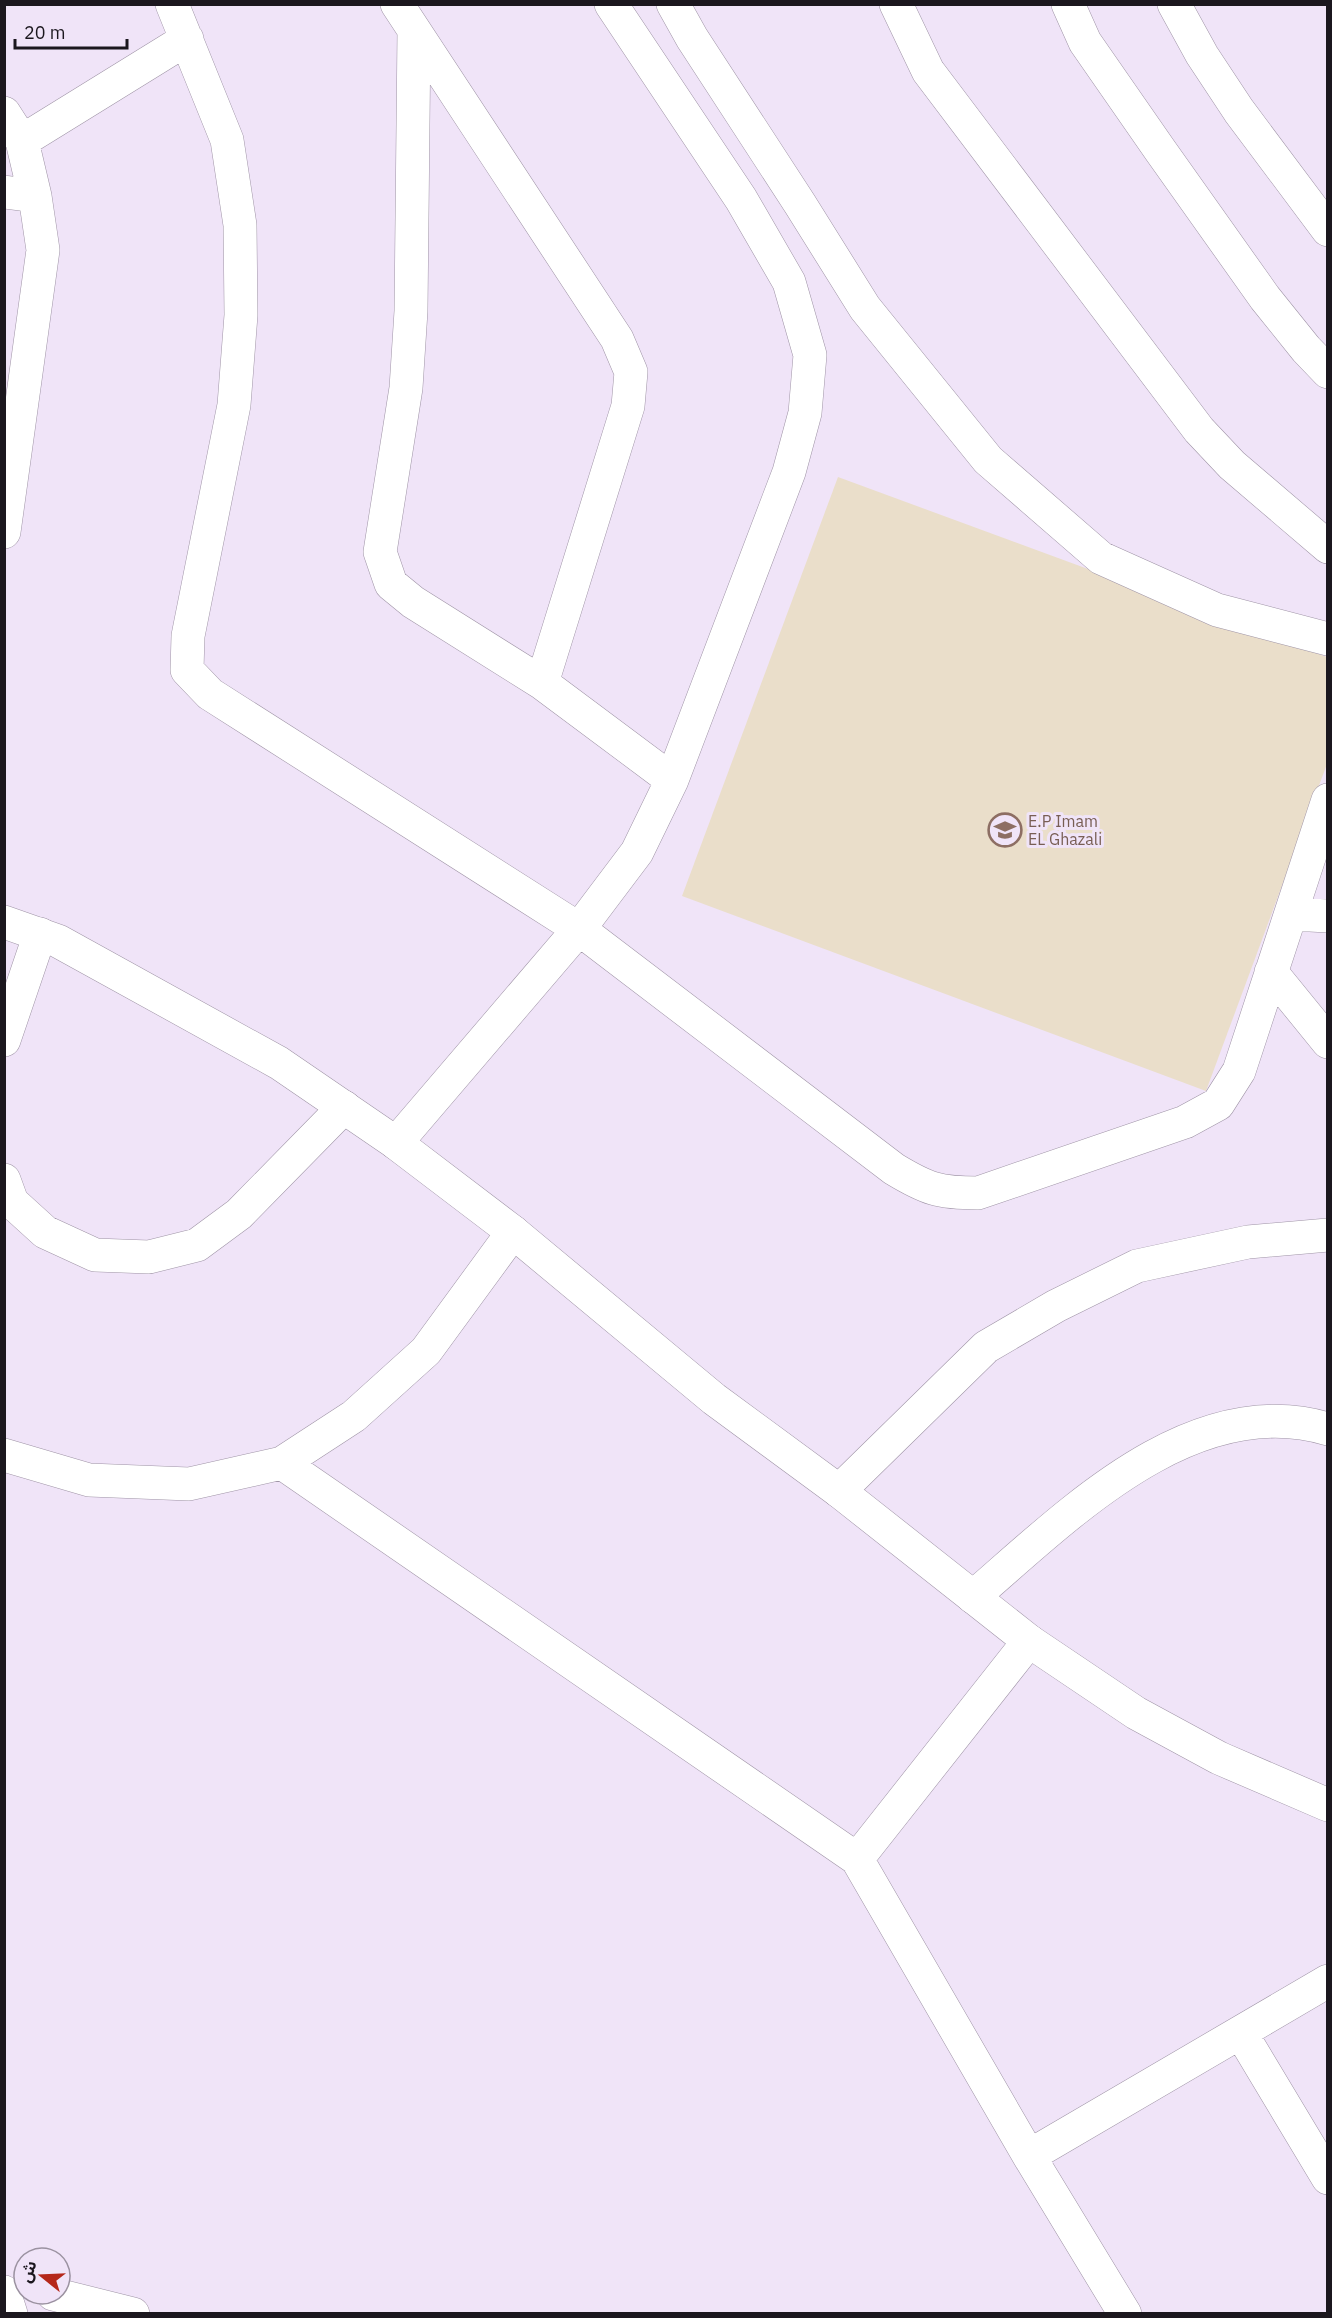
<svg xmlns="http://www.w3.org/2000/svg" width="1332" height="2318" viewBox="0 0 1332 2318" font-family="'IBM Plex Sans','Noto Sans Arabic',sans-serif">
  <style>
    .education { fill: #eadeca }
    .lines { fill: none; stroke-linecap: round; stroke-linejoin: round }
    .street-casing { stroke: #9f94a6; stroke-width: 34 }
    .secondary-casing { stroke: #9f94a6; stroke-width: 34 }
    .street { stroke: #fff; stroke-width: 33 }
    .secondary { stroke: #fff; stroke-width: 33 }
    .labels { text-anchor: middle; stroke-width: 6; stroke-linejoin: round; paint-order: stroke }
    .education-label { font-size: 16px; fill: #785e54; stroke: #f0e4f8; text-anchor: start }
  </style>
  <rect width="100%" height="100%" fill="#f0e4f8"/>
  <!-- education -->
  <path class="education" d="M838 477 1327 657V764L1206 1091 682 896Z"/>
  <g class="lines">
    <defs>
      <path id="street" d="M172 4 227 140 240 225 241 315 234 405 188 636 187 670 210 694 579 929 894 1169C927 1189 939 1193 978 1193L1185 1122 1218 1104 1239 1071 1328 800
        M397 4 617 339 631 372 628 406 542 683 413 602 391 584 380 552 406 388 411 311 414 31
        M673 4 692 38 800 204 865 308 988 460 1101 558 1217 610 1328 639
        M896 4 928 71 1199 430 1232 465 1328 547
        M1068 4 1085 42 1160 150 1265 298 1306 349 1328 372
        M1174 4 1202 55 1239 111 1328 230
        M4 113 22 141 35 196 43 250 4 532
        M22 141 187 39
        M4 192 35 196
        M542 683 672 780
        M1292 914 1328 916
        M1271 972 1328 1042
        M4 1040 40 934
        M396 1143 579 929 637 852 672 780 789 472 805 413 810 355 789 282 741 199 611 4
        M4 1180 12 1202 45 1232 95 1255 149 1257 197 1245 239 1214 344 1107
        M4 1455 89 1480 189 1484 282 1463 354 1416 426 1351 513 1232
        M282 1463 857 1859 1029 2156 1125 2314
        M839 1491 986 1347 1056 1306 1137 1266 1248 1242 1328 1235
        M973 1597C1066 1517 1192 1388 1328 1429
        M857 1859 1029 1641
        M1241 2033 1328 2178
        M1029 2156 1328 1981
        M4 2292 11 2314
        M53 2294 133 2314"/>
      <path id="secondary" d="M4 922 58 941 279 1063 396 1143 513 1232 714 1399 839 1491 1029 1641 1136 1713 1219 1758 1328 1805"/>
    </defs>
    <!-- street casing -->
    <use href="#street" class="street-casing"/>
    <!-- secondary casing -->
    <use href="#secondary" class="secondary-casing"/>
    <!-- street -->
    <use href="#street" class="street"/>
    <!-- secondary -->
    <use href="#secondary" class="secondary"/>
  </g>
  <!-- icons -->
  <defs>
    <symbol id="school-ring" viewBox="-11 -11 22 22"><circle r="9.5" fill="#f0e4f8" stroke="#8d6e63" stroke-width="1.5"/><path d="M0-5L7-2L0 1L-7-2ZM-4 1L0 2.5L4 1V4Q0 6-4 4Z" fill="#8d6e63"/></symbol>
  </defs>
  <g fill-rule="evenodd">
    <use href="#school-ring" x="986" y="811" width="38" height="38"/>
  </g>
  <g class="labels">
    <!-- education labels -->
    <g class="education-label">
      <text x="1028" y="827">E.P Imam<tspan x="1028" dy="18">EL Ghazali</tspan></text>
    </g>
  </g>
  <!-- border -->
  <rect width="1332" height="2318" fill="none" stroke="#1b171e" stroke-width="12"/>
  <!-- north arrow -->
  <g transform="translate(42 2276) rotate(288)"><circle r="28" fill="#f0e4f8" stroke="#9b92a1" stroke-width="1.5"/>
  <path d="M0-4.5L10 22L0 15L-10 22Z" fill="#b5271a"/>
  <text y="-9" font-size="16" font-weight="bold" text-anchor="middle" fill="#1b171e">ش</text>
  </g>
  <!-- scale -->
  <path d="M15 39v9h112v-9" fill="none" stroke="#1b171e" stroke-width="3"/>
  <text x="24" y="39" font-size="18" fill="#1b171e" stroke="#f0e4f8" stroke-width="4.5" paint-order="stroke">20 m</text>
</svg>
